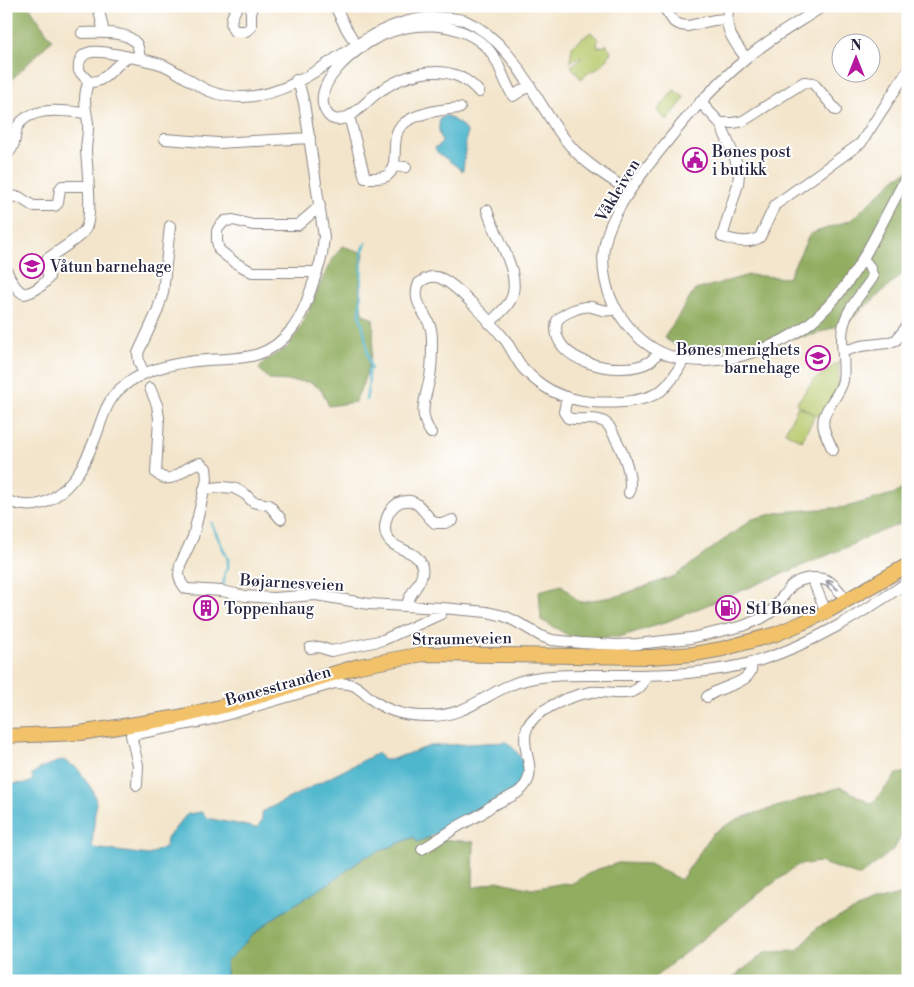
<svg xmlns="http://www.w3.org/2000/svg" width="914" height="987" viewBox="0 0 914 987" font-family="'Libre Bodoni',serif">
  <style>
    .green { fill: #b7c96c; stroke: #6c7654 }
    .forest { fill: #91ad60; stroke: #5a684e }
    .water { fill: #4fb7cd; stroke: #386c84 }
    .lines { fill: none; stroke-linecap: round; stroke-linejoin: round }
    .stream { stroke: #4fb7cd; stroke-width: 2.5 }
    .minor-casing { stroke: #8a8483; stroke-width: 12 }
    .major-casing { stroke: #8a8483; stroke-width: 16 }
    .minor { stroke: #fff; stroke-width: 10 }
    .major { stroke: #f2c26a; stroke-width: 14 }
    .oneway { stroke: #9c9ca7 }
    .labels { text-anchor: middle; stroke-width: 4; stroke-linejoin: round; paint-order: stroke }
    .poi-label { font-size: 16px; fill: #22223b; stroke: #fff; text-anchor: start }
    .street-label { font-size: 16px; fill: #22223b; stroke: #fff }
  </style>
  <rect width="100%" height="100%" fill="#fff"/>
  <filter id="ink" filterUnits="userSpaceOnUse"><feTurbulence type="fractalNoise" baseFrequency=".02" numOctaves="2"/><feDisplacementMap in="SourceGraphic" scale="10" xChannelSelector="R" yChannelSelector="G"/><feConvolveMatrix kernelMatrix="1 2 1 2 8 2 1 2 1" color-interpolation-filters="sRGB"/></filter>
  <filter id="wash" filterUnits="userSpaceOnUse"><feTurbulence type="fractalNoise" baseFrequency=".0096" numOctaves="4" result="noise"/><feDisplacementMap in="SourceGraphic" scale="20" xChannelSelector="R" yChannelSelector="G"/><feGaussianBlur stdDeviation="1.12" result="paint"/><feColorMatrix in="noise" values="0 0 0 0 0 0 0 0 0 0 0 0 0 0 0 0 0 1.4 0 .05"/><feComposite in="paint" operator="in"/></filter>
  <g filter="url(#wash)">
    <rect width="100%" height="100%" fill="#f3e5cb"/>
    <!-- green -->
    <path class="green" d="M591 32 598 39 597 47 606 46V44L611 51 608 59 594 71 592 70 581 79 571 66 582 58H577L570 62 572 46Z
      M674 90 685 98 667 121 657 111Z
      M839 362 838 389 820 417 796 404 813 381Z
      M798 406 815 415 802 441 785 432Z"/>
    <!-- forest -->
    <path class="forest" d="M6 6H29L52 40 6 85Z
      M908 171V269L848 322 813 335 751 344 707 354 684 350 664 338 695 290 749 275 788 278 810 234 851 220 897 177Z
      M342 246 364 253 359 288 362 313 373 319C376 348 367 376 355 402L329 406 321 389 309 382 270 380 259 369 265 361 287 348 299 331 329 265Z
      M908 485V521L867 537 845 548 661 624 619 637H571L541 620 539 591 562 585 579 602 618 596 675 576 752 519 781 512 846 507 896 493Z
      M908 772V823L894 849 860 876 819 862 798 865 753 898 650 981H229L226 977V962L257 931 275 917 331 882 365 857 415 837 417 842 427 838 474 842 473 888 497 881 532 889 564 883 571 884 595 870 618 863 649 864 681 880 713 833 737 819 841 787 872 804 897 774Z
      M908 893V981H728L766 952 797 951 818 927 875 901Z"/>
    <!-- water -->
    <path class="water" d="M446 115 461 125 462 127 467 131 463 171 437 152 435 147 439 146 442 141C439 132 438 130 440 119Z
      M506 742C517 749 528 765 524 778 523 782 520 785 517 788L430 837 417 842 414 837 365 857 331 882 275 917 257 931 226 962V976L229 981H6V783L15 784 28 783 33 780 32 774 43 767 63 760 77 768 93 791 96 802 92 845 93 848 149 855 166 846 167 838 187 814 202 812 207 818 257 828 262 820V812L378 753 383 760H390L430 746Z"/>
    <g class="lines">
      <!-- stream -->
      <path class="stream" d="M366 400 369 383 368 371 371 368C369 364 369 361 368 356 366 343 365 329 360 317L362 252 366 243
        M211 523 228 559V568L225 572 223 589"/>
    </g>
  </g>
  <g filter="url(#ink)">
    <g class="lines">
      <defs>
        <path id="minor" d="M98 6 104 33
          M238 6C233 14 228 22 234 31H246L251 27V6
          M335 6 346 28 352 38
          M663 6 674 22 681 25 688 26 714 20 726 19
          M729 6C723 30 733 40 746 58
          M823 6C798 23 770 38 747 58 708 90 678 127 647 167 631 188 610 217 605 243 600 265 606 294 618 312 628 328 641 342 658 351 706 375 780 351 818 316 861 277 879 224 908 175
          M82 33C97 33 126 30 136 43 139 47 139 53 140 59
          M130 57C113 63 108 83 89 82L79 71C76 40 114 55 130 57 141 59 152 61 163 65 179 72 193 84 209 91 219 95 232 97 243 97 326 94 368 0 464 20 520 44 535 109 575 151 590 167 611 179 629 191
          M479 92C451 59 406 72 376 94 367 101 358 112 347 117 341 120 334 121 329 116 304 87 359 45 383 35 414 21 455 21 483 44 499 57 502 79 513 96L530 85
          M700 102 720 123 735 158 739 174 738 184 722 237C735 240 748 245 760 237L775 205 861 143 908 70
          M349 116 365 178C372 178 383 179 388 175 400 166 390 139 400 127 412 113 443 109 460 108
          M720 123H733L743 121 804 82 813 83 836 110
          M165 139 218 143 310 138
          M6 155C16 147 14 139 17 127 31 105 64 111 85 113
          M393 166 406 167
          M6 196 19 197 33 206H55L58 203 60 189 62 186H88
          M487 210C494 235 527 279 508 304 503 311 496 317 489 323
          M6 269C9 278 16 290 24 294 34 292 44 285 49 277L45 265 47 259C56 252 81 238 86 228 93 213 87 168 86 151 86 142 89 132 88 123 86 110 82 95 89 82
          M316 272H252L234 262 219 250 217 241V231L219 227 225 221 233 220 253 225H298L320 206
          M616 309C607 312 601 310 592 307 583 305 562 313 557 321 547 362 621 378 649 362 653 360 656 355 659 351
          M844 351 861 346 887 343 896 340 908 325
          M144 374 139 362 138 353 157 312 163 293 170 226
          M150 388 157 405 159 418 156 473C174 489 184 464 200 463L206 468 207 479 193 537 180 565 179 575 181 582 185 588 188 589 222 591 245 596 273 598 316 595 369 604 442 608 487 612 504 616 515 621 541 636 552 640 581 643 618 645 637 644 691 638 743 626 760 619 770 613 791 586C800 578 815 576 826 580 834 583 841 593 846 600
          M567 397 564 412 568 418C581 422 599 414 609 426 619 444 634 472 629 493
          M431 433C417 413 426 398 430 377 432 366 432 354 432 342 432 337 432 331 430 326 425 311 411 301 419 283 425 278 433 275 440 278 457 284 494 326 506 341 512 350 516 359 522 367 528 374 535 380 542 385 566 402 594 404 623 402 658 399 669 389 684 359
          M833 450C830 444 826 436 824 429 819 410 840 398 843 380 845 366 842 352 842 338 842 312 860 297 873 277L869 266 863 259
          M204 489 221 487 234 488 245 494 253 502 269 505 281 519
          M6 500C22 507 38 508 53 498 75 482 84 466 94 441 102 421 105 402 121 388 144 368 178 362 207 360 242 358 268 360 292 329 306 311 312 284 320 263L322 254 324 237 304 103 300 88 296 80
          M812 578 826 612
          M407 605C409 591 425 582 422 567 418 546 386 553 385 529 385 523 387 516 390 511 394 505 399 501 406 501 419 499 426 517 435 523H445L453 520
          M310 648 319 647 331 651 383 640 441 614 442 608
          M707 697C719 685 756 685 751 662
          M137 785 138 765 131 735 208 720 335 683C360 683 357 689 374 701 391 713 408 716 428 716 471 717 490 687 529 679 547 675 566 675 585 675 619 675 653 676 687 673 711 671 738 667 761 660 814 643 862 613 908 582
          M422 849C432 844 441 837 451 831 460 824 471 820 481 814 484 812 487 809 490 807 502 799 520 796 527 782 538 761 508 735 541 712 555 703 574 695 591 692 611 690 639 703 646 675"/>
        <path id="major" d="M6 736 80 733 179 717 240 702 359 666 423 654 651 657 694 654 722 649 776 634 802 623 826 612 908 565"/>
      </defs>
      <!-- minor casing -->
      <use href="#minor" class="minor-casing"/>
      <!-- major casing -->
      <use href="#major" class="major-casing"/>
      <!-- minor -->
      <use href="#minor" class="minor"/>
      <!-- major -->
      <use href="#major" class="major"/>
    </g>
    <!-- one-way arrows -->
    <defs><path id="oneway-shaft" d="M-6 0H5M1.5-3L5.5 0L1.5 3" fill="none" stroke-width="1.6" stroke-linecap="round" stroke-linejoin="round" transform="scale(1.25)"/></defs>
    <use class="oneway" href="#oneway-shaft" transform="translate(832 585) rotate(-142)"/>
  </g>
  <!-- icons -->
  <defs>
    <symbol id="civic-ring" viewBox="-11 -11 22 22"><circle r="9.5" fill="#fff" stroke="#b5179e" stroke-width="1.5"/><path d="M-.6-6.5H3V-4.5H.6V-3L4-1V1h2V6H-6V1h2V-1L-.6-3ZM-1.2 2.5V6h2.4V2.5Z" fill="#b5179e"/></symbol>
    <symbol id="school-ring" viewBox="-11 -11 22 22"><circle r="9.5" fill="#fff" stroke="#b5179e" stroke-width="1.5"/><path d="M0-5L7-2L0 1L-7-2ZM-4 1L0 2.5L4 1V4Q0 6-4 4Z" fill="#b5179e"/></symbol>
    <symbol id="building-ring" viewBox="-11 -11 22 22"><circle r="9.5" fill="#fff" stroke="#b5179e" stroke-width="1.5"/><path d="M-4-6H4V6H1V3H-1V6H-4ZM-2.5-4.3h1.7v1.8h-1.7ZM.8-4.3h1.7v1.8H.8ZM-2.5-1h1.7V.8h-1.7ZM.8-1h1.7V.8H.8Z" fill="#b5179e"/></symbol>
    <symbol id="fuel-ring" viewBox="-11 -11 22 22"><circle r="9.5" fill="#fff" stroke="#b5179e" stroke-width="1.5"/><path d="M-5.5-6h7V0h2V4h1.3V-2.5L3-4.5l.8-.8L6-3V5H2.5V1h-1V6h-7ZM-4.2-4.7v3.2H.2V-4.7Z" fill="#b5179e"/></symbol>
  </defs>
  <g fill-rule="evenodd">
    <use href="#civic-ring" x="681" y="146" width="28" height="28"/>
    <use href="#school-ring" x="18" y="252" width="28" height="28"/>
    <use href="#school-ring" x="804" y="344" width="28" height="28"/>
    <use href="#building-ring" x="192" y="594" width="28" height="28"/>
    <use href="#fuel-ring" x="714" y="594" width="28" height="28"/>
  </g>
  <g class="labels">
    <!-- poi labels -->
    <g class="poi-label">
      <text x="712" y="157">Bønes post<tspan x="712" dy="18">i butikk</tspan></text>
      <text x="50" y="272">Våtun barnehage</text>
      <text x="800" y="355" text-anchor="end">Bønes menighets<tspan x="800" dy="18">barnehage</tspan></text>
      <text x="224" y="614">Toppenhaug</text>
      <text x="746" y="614">St1 Bønes</text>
    </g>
    <!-- street labels -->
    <g class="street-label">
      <text transform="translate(617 190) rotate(-59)" y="6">Våkleiven</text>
      <text transform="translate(292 582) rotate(3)" y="6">Bøjarnesveien</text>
      <text transform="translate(462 638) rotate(-1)" y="6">Straumeveien</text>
      <text transform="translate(278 685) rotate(-16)" y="6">Bønesstranden</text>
    </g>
  </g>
  <!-- margin -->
  <rect width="914" height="987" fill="none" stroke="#fff" stroke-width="25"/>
  <!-- north arrow -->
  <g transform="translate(856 58)"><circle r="24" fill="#ffffff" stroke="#a7a7b1"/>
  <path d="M0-4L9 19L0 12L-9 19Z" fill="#b5179e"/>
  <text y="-8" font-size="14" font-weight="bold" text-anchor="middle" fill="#22223b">N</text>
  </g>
</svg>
